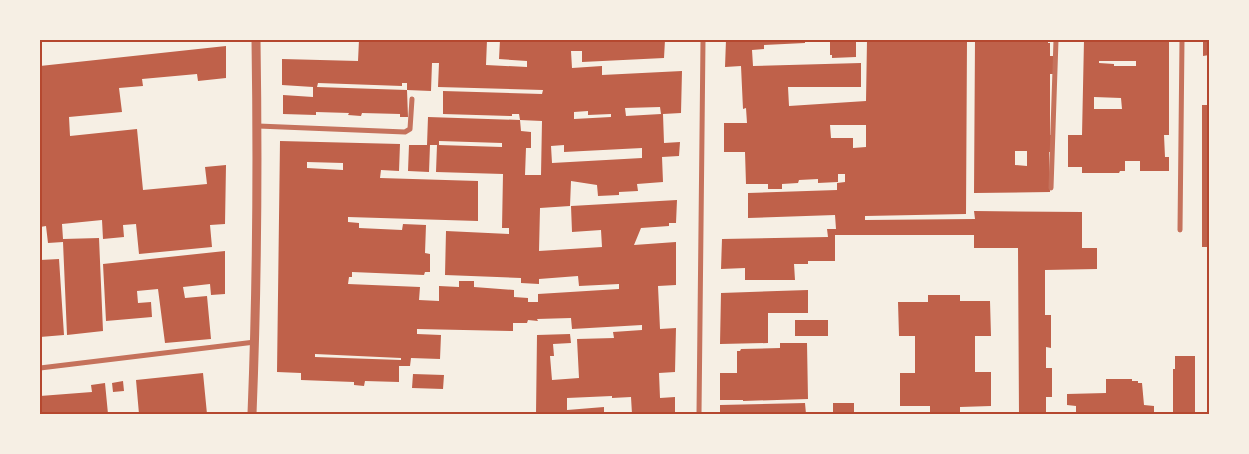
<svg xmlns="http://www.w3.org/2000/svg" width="1249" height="454" viewBox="0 0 1249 454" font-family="Karla,sans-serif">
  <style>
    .building { fill: #bf614a; fill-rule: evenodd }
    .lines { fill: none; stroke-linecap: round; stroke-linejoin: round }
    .minor { stroke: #c5725c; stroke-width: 5 }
    .tertiary { stroke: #c5725c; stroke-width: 9 }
    .neatline { fill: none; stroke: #b5482f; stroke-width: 2 }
  </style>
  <rect width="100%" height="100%" fill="#f6efe4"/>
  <!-- building -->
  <path class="building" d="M359 40H487L486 65 527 67V61L499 59 500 40H665L664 58 582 62V51H571L572 68 602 66V75L682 71 681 113 663 114 664 143 680 142 679 156 662 157 663 182 637 184 638 191 619 192V195L598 196 597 185 571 181 570 206 540 208 539 251 602 247 601 230 572 232 571 206 677 200 676 223H669V226L641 228 634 245 676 242V285L658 286 660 329 676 328 675 372 659 373 660 398 675 397V414H632L631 397 612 398V396L567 398V410L604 407V414H536L537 335 570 334 571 343 553 344 554 356H550L552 380 579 378 577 339 614 338 613 332 642 330V325L572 329 571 318 537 319 538 321 528 320 527 323H513V331L417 329V334L441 335 440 359 411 358 410 366H399V382L365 381 364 386 354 385V382L301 380V373L277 372 280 141 400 144 399 171 381 170 380 178 478 181V221L348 217V222L359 223V228L402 230 403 224 426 225 425 253 430 254V272H425L424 275 352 272V277H349L348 284 420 287 419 300 439 301V286L459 287V281H474V287L514 290V297L528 298V302H538V294L619 289V284L579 286 578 276 539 279V284L521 283V278L445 275 446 231 509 234V228H502L503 174 436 172 437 145H430L429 172 408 171 409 145H427L428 117 520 120 519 114H512V116L443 114V91L542 94 543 90 438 87 439 63H432L431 91 407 90V83H402V86L318 83 317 87 407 90 408 117H400V114L362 113 361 116 348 115 349 113 316 112V115L283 114V95L313 97V87L282 85V59L358 61ZM660 107 661 114 626 116 625 108ZM588 111V115L611 114V117L574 119V112ZM520 120 542 121 541 175H525L526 148H531V132L521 131ZM439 141 502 143V147L439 145ZM564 145V152L642 148V158L552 163 551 146ZM307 162 343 163V170L307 168ZM315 354 401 358V360L315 357Z
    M726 40H805V43L764 45V49L752 50 753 66 861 63V87H788L789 106 866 101 867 40H967L966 214 865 216V220L975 219 974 211 1082 212V248H1097V269L1045 270V315H1051V348L1046 347V368H1052V397H1046V414H1019L1018 248H974V235H835V261H808V264H794L795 280H745V268L721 269 722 239 828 237 827 229H836L835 215 748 218V193L837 190V183L845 182V174H838V182L818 183V179L799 180 798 183 782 184V189H768V184H746L745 152H724V123H747L746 108 743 109 741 66 725 67ZM830 125H866V147L853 148V138H831Z
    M830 40H856V57L832 58V55H830Z
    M975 40H1048V43H1050V56H1053V74H1050V135H1052V152H1049L1050 192 974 193ZM1015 151H1027V166L1015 165Z
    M1084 40H1169V135H1164L1165 157H1169V171H1140V161H1125V171H1120L1119 173H1082V167H1068V135H1082ZM1099 61H1136V66H1114V64L1099 63ZM1094 97 1121 98 1122 109H1094Z
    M1203 40H1209V55L1203 56Z
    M226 46V78L198 81 197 74 142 79 143 86 119 88 122 112 69 117 70 136 137 129 143 190 207 184 205 167 226 165 225 224 210 225 212 247 139 254 136 224 123 225 124 237 103 239 102 220 62 224 63 239 99 238 103 331 67 335 63 242 48 243 46 226 40 227V66Z
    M1202 105H1209V247H1202Z
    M225 251V294L211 295 210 284 183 287 185 298 207 296 211 339 165 343 158 289 137 291 138 303 151 302 152 317 106 321 103 264Z
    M59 259 64 335 40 337V260Z
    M808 290V313H768V343L720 344 721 293Z
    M928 295H960V301H990L991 336H975V372H991V406L960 407V412H930V406H900V373H915V336H899L898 302H928Z
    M795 320H828V336H795Z
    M780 343H807L808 399 743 401V400H720V373H737V351H740L741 349 780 348Z
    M1175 356H1195V414H1173V369H1175Z
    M203 373 207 414H139L136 380Z
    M413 374 444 375 443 389 412 388Z
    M1106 379H1132V381H1138V383H1142L1144 405 1154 406V414H1076V406L1067 405V394L1106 393Z
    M123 381 124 391 113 392 112 383Z
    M105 383 108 414H40V396L92 392 91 385Z
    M805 403 806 414H720V405Z
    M833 403H854V414H833Z"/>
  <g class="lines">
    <!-- minor -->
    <path class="minor" d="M258 126 405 132 410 129 412 99
      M1051 188 1056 40
      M1180 230 1182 40
      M40 368 255 342
      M699 414 703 40"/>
    <!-- tertiary -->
    <path class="tertiary" d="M252 414C257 289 258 165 256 40"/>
  </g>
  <!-- border -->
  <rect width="1249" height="454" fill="none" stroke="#f6efe4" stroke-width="82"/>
  <rect x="41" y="41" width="1167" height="372" class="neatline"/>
</svg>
